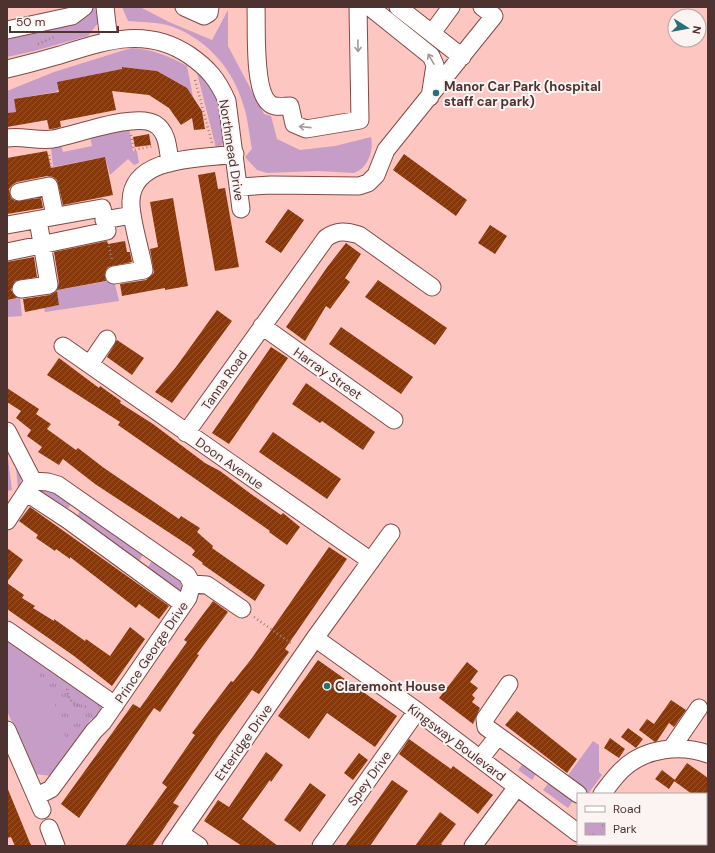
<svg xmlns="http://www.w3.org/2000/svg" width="715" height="853" viewBox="0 0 715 853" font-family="'DM Sans',sans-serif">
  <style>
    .grass { fill: #c69dc7 }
    .park { fill: url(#park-tufts) }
    .building { fill: url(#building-hatch) }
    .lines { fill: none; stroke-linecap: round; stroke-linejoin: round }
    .minor-casing { stroke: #834945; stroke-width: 19 }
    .path { stroke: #a67d79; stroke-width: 2.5; stroke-dasharray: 1 3; stroke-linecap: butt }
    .minor { stroke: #fff; stroke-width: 17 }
    .oneway { stroke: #a69898 }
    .poi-dot { fill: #277078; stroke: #fbf4f3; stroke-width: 1.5 }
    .labels { text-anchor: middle; stroke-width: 4; stroke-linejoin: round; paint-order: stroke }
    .poi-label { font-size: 13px; font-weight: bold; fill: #4e3230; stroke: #fbf4f3; text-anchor: start }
    .street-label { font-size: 13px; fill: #4e3230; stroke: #fbf4f3 }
  </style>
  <defs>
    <pattern id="park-tufts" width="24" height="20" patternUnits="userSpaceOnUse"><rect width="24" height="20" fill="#c69dc7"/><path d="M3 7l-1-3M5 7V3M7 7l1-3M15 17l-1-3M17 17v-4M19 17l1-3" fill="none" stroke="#a381a2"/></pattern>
    <pattern id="building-hatch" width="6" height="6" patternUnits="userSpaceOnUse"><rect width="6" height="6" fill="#87380a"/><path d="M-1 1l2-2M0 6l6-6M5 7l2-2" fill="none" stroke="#94542f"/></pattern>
  </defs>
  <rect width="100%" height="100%" fill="#fdc6c0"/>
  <!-- grass -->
  <path class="grass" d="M88 7H95L98 23 88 36 34 51 7 57V37Z
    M122 7H140L169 22 212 40 228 10V46L264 114 271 116 277 139 300 150 335 146 371 137C374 151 368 168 354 173L318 171 267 173 257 170 245 157 252 149C249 134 248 118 243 104 233 68 204 36 167 25 155 22 140 22 128 21Z
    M131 48C152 49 169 56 187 66L193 97 188 90 157 71 123 67 120 91 108 72 57 82 59 90 55 92 14 99 16 112 7 113V91L54 72Z
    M196 69C219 94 220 109 226 141L219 148H216Z
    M129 128 133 151H137L139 163 134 165 128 159 110 175 105 157 53 167 51 148 54 143 60 142 63 152 92 146 90 136Z
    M114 280 119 301 45 312 44 308 59 305 55 282 61 281 63 289Z
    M20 298 22 316 7 317V300Z
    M7 451 12 490 7 491Z
    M15 456C20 469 24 477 18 490Z
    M47 488 72 503 66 511 36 493Z
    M81 510 144 553 139 561 134 562 76 517Z
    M153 559 180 580 182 588 179 594 149 572 148 567Z
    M7 634 106 705 98 718 91 719 51 776 35 774 7 711Z
    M593 741 599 745V772L602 775 588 794 566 778Z
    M525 761 538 771 532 780 518 770Z
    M550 781 574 799 568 808 543 790Z"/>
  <!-- park -->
  <path class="park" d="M45 663 102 703 68 750C65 738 63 725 59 713 53 694 29 689 45 663Z"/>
  <!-- building -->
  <path class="building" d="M122 67 157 71 187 88 202 111 205 129 194 130 192 118 181 125 169 108 149 95 112 91 116 110 60 121 61 127 52 129H49L47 120 7 127V113L16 112 14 99 59 92 57 82 122 69Z
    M149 134 151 145 135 147 133 137Z
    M47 151 51 168 105 157 113 195 63 205 57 180 53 177 47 176 17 182 12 185 9 189 11 198 15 201 41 198 43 208 7 214V158Z
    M404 154 467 200 456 216 393 170Z
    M215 172 218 189 225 188 239 267 215 271 198 175Z
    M173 198 188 286 165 290V288L122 296 120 284 146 280 154 273 150 249 158 247 150 202Z
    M288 209 304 220 281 253 265 242Z
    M490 225 507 236 495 254 478 243Z
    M107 241 108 244 125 241 127 252H130L132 262 108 267 105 272 106 281 57 290 59 283 54 252Z
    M346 243 361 254 345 278 350 282 330 309 326 306 305 341 286 327 328 266Z
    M34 257 37 277 15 281 11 290 17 298 7 300V262Z
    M378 280 447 328 435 345 365 297Z
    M57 291 59 305 25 312 23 299 50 295Z
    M217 310 232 321 172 403 155 392 176 367Z
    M341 327 413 377 401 394 329 344Z
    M117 340 144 358 132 375 107 357Z
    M271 347 288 358 229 444 212 433Z
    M59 358 99 388 100 386 121 401 120 403 153 424 205 463 220 471 251 494 281 515 283 513 300 527 287 545 269 532 270 531 118 425 120 422 47 375Z
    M306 383 375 432 363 450 322 421 320 423 292 404Z
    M7 388 39 409 36 414 51 424 47 429 76 450 78 448 104 468 179 519 181 516 200 528 197 532 213 546 212 548 265 585 255 601 202 564 203 563 192 555 195 551 191 547 95 484 63 459 59 465 38 452 42 447 27 436 31 430 16 418 21 411 7 402Z
    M273 432 341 479 327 499 259 452Z
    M30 507 169 606 159 619 139 604 136 608 70 557V559L56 549 55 551 36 538 38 535 19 521Z
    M329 547 347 559 285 649 289 652 259 694 252 690 219 735 173 803 179 806 152 846H125L167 787 162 783 195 735 192 733 231 681 233 682 252 658Z
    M7 548 23 560 7 582Z
    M7 583 24 595 22 598 35 606 33 608 54 621V619L85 641 86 639 110 656 130 627 145 639 112 686 74 656 7 609Z
    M213 601 228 612 197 654 199 655 160 712 154 708 79 818 61 804 133 704 140 708 187 642 184 640Z
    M318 660 397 716 375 747 327 713 309 739 278 716Z
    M467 662 478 671 470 682 478 688 472 695 475 698 472 702 480 708 473 724 439 698Z
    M671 700 686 710 674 727 669 723 657 741 655 742 639 730 647 719 654 724Z
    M517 711 577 759 567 773 505 725Z
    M628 728 643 739 636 748 621 737Z
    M610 738 625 749 619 758 604 748Z
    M409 739 451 769 453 766 493 795 478 814 399 754Z
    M266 752 283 765 271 782 270 780 242 819 278 846H242L204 821 218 800 229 807Z
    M359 753 368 760 353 780 344 773Z
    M687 763 708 778V794H692L674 781Z
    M662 770 675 780 669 789 655 779Z
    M392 780 408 791 370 846H345Z
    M310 783 326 795 300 832 284 820Z
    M7 787 30 843 32 846H15L11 837 7 838Z
    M440 812 456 824 441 844 444 846H415Z"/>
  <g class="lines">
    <defs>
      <path id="minor" d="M105 7 109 41
        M184 7 204 16 209 13 210 7
        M256 7C257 28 253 90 269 103 274 108 284 106 290 106L294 124 306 129 360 120 358 7
        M370 7 431 56 435 65 430 97
        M398 7 462 57
        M7 30 72 16 84 7
        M432 33 451 7
        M7 69C25 65 42 60 60 55 105 41 146 26 189 55 208 68 218 80 227 101L241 209
        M7 138C22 136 38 141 53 139 76 135 136 112 155 124 168 132 168 150 170 163
        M239 187 271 185 359 186 368 183 376 175 386 150 494 16 482 7
        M19 192 49 186 55 216
        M104 220 132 215
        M7 225 102 208 107 231 7 252
        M114 275 144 270C141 251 130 218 131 201 132 155 203 159 235 154
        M21 289 49 285 38 220
        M262 326 394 420
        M63 346 371 561
        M90 364 107 339
        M7 431 33 481
        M186 433 326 238C337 230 346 231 359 235L432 287
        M33 481 48 482 58 485 187 575 192 584 188 598 103 722 94 731 51 789 37 796
        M27 493 68 520 183 604
        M7 521 32 483
        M192 584 207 585 242 609
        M7 630 115 705
        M315 638 417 711 578 833
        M509 684 485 719 486 727 578 794
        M7 730 42 810
        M671 749 699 708
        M480 759 498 736
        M602 794C609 785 615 776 624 768 646 748 681 744 708 754
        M49 828 56 846
        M180 833 199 846
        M592 844 595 846
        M645 844 647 846
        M171 846 315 638 391 533
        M321 846 417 711
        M473 846 517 787"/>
    </defs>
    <!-- minor casing -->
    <use href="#minor" class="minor-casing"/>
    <!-- path -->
    <path class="path" d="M38 44 54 37
      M195 80 212 143
      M131 135 134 150 153 146
      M49 155 52 171
      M109 246 112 261
      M254 617 292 644
      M67 689C69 704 76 706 89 707"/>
    <!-- minor -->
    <use href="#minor" class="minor"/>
  </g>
  <!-- one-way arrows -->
  <defs><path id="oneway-shaft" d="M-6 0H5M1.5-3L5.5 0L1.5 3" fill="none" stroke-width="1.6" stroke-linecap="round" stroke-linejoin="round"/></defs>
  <g class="oneway">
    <use href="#oneway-shaft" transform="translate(358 46) rotate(89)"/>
    <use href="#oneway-shaft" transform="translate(431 59) rotate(-120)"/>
    <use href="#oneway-shaft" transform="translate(305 127) rotate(-174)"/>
  </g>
  <!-- markers -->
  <g class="poi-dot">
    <circle cx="436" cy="93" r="4"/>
    <circle cx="327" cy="686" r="4"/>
  </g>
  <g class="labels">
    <!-- poi labels -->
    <g class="poi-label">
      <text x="444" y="91">Manor Car Park (hospital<tspan x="444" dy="15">staff car park)</tspan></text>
      <text x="335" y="691">Claremont House</text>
    </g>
    <!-- street labels -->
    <g class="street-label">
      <text transform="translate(232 150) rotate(81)" y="5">Northmead Drive</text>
      <text transform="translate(328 373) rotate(35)" y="5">Harray Street</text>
      <text transform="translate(224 380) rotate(-55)" y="5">Tanna Road</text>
      <text transform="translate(230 463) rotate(35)" y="5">Doon Avenue</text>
      <text transform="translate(151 652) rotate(-56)" y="5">Prince George Drive</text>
      <text transform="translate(243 742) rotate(-55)" y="5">Etteridge Drive</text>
      <text transform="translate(457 742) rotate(37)" y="5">Kingsway Boulevard</text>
      <text transform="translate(369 778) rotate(-54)" y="5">Spey Drive</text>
    </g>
  </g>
  <!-- border -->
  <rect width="715" height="853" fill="none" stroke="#4e3230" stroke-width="16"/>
  <!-- legend -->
  <rect x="577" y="793" width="130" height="52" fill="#fbf4f3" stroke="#b6a6a5"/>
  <rect x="585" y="806" width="20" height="6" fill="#ffffff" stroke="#b6a6a5"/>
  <text x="613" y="813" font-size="12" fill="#4e3230">Road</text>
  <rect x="585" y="823" width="20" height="12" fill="url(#park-tufts)" stroke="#b6a6a5"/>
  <text x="613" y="833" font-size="12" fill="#4e3230">Park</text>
  <!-- north arrow -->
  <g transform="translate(687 28) rotate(101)"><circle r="19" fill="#fbf4f3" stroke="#b6a6a5"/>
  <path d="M0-3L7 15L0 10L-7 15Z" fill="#277078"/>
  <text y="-6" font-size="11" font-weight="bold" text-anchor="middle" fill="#4e3230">N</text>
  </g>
  <!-- scale -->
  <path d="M10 26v6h108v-6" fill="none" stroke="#4e3230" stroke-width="2"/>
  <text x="16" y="26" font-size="12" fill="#4e3230" stroke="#fbf4f3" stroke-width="3" paint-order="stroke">50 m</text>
</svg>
